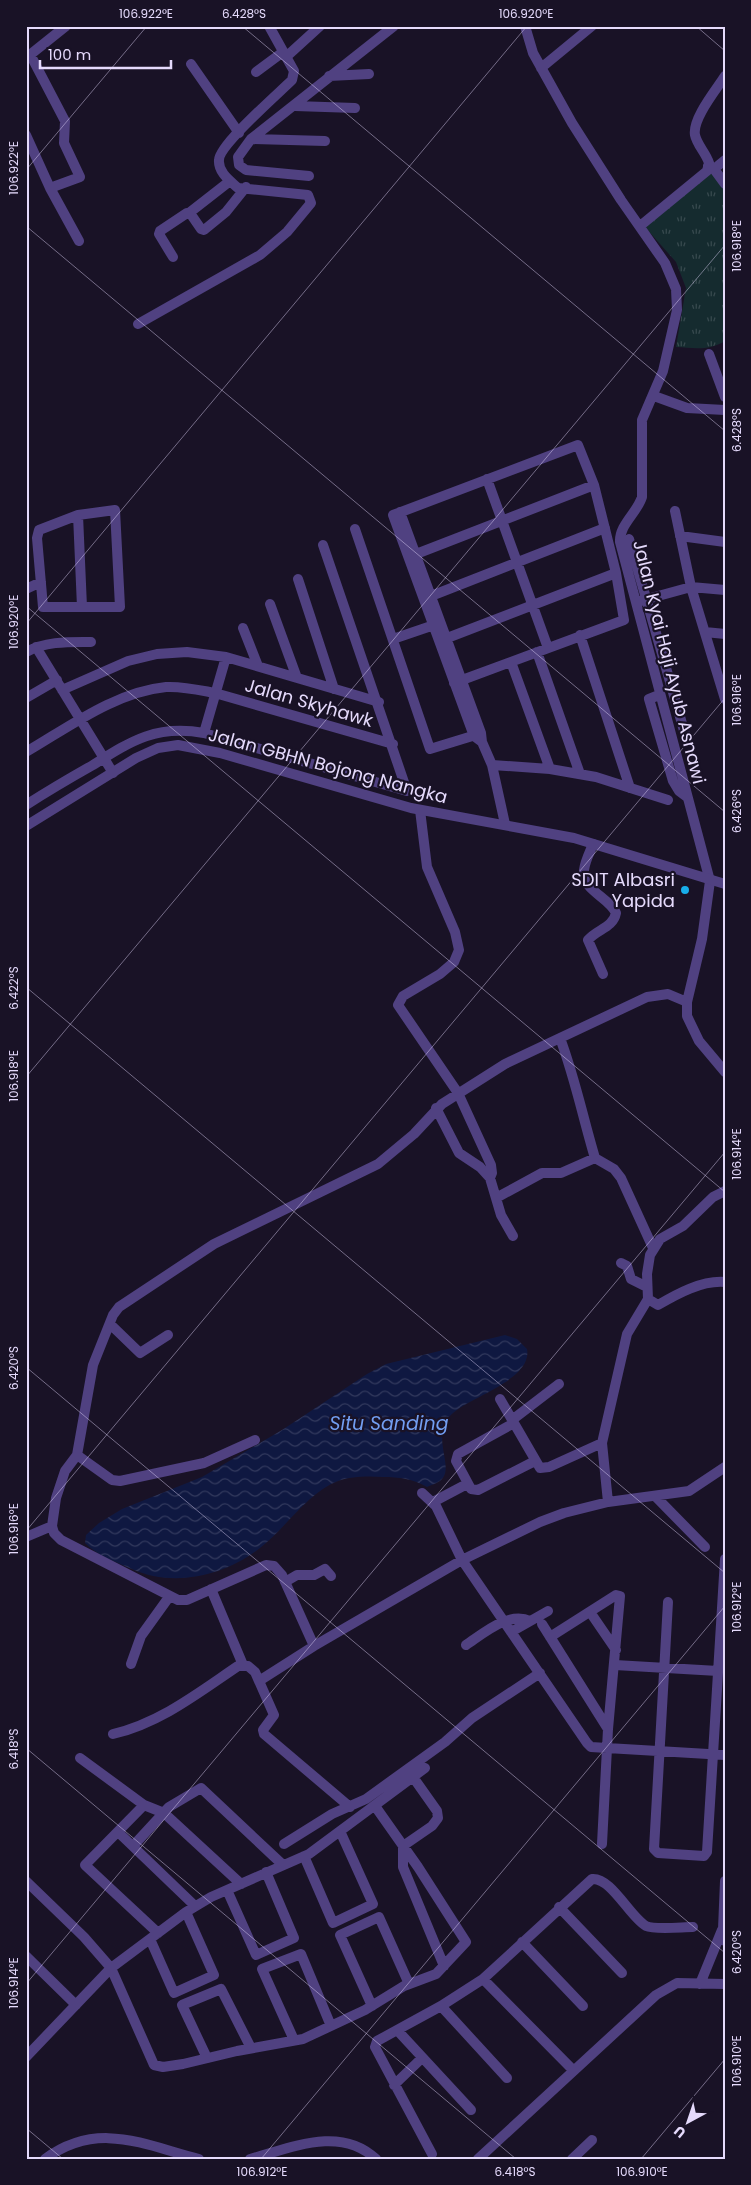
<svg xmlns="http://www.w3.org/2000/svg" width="751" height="2185" viewBox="0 0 751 2185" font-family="Poppins,sans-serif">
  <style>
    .park { fill: url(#park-tufts) }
    .water { fill: url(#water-waves) }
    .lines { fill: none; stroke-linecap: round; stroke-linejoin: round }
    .minor { stroke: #504181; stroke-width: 10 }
    .tertiary { stroke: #504181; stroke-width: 10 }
    .ticks { fill: none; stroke: #e5dafc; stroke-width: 1; stroke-opacity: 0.45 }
    .poi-dot { fill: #18adea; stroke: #191226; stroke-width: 2 }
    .labels { text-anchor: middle; stroke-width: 4.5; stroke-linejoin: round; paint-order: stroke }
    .street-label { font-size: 18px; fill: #e5dafc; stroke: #191226 }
    .poi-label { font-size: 18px; fill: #e5dafc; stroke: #191226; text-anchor: end }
    .water-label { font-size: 19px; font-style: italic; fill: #729ef2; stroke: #191226 }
    .neatline { fill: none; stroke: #e5dafc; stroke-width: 2 }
    .ticks-label { font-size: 12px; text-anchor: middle; fill: #e5dafc }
  </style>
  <defs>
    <pattern id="park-tufts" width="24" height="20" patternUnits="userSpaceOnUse" patternTransform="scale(1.25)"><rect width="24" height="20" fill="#152b2f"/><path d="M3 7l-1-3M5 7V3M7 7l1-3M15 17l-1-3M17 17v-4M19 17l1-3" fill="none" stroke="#37494e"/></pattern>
    <pattern id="water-waves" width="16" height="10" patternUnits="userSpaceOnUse" patternTransform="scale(1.25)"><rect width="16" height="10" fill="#0f1841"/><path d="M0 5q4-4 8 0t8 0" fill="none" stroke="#32395d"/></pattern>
  </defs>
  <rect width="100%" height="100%" fill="#191226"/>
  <!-- park -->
  <path class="park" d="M713 171 725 187V341C709 351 694 348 676 347L686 288 676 262 645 227Z"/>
  <!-- water -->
  <path class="water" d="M505 1335 517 1339 527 1349C533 1379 472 1396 453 1413 428 1434 456 1467 441 1480 438 1483 431 1485 427 1487 413 1479 399 1477 383 1477 369 1476 352 1476 338 1481 307 1493 286 1528 260 1548 225 1576 173 1588 132 1569 118 1563 96 1555 85 1543L86 1535 99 1523 122 1509 202 1477 282 1430 367 1374 386 1364Z"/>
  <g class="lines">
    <!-- minor -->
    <path class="minor" d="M525 26 533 53 572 123 621 200 665 263 676 289 677 310 663 371 642 420V497C637 513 619 525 620 542L710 881 702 939 687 1002V1016L699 1041 725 1072
      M31 56 65 121 64 143 80 177 50 188
      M286 57 320 26
      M26 58 66 26
      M191 64 239 133
      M541 68 592 26
      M256 72 283 52
      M329 76 369 74
      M295 106 355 108
      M26 135 50 188 79 241
      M251 139 325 141
      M708 166 714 169 725 184
      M714 169 725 160
      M309 176 246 170 239 165 238 157 251 139 394 26
      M189 213 230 181
      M640 226 707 171 709 163C706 153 697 145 695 135 692 119 716 90 725 76
      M173 257 159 234 160 231 187 213H190L201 229 204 230 226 212 246 187
      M138 324 260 255 287 232 311 203 308 195 238 188C229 180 218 172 219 160 219 145 279 93 292 80L294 71 269 26
      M709 354 725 397
      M654 396 687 408 725 410
      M487 479 548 648
      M115 510 120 607H43L37 538 39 530 78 515Z
      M675 511 691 587 725 699
      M400 512 481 733 482 742 492 765 505 824
      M78 515 82 607
      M355 529 430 749 479 734
      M680 536 725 542
      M629 539 685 734
      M411 556 594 485
      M298 579 334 689
      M26 589 41 582
      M431 596 605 528
      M640 601 691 587 725 590
      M270 604 297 678
      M243 628 258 666
      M705 632 725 634
      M580 635 630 788
      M393 639 440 623
      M442 640 616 573
      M36 647 113 773
      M26 652C46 641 69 642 91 642
      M537 652 580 774
      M511 662 550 769
      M454 683 624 620 616 573 594 485 578 445 393 515 474 736 482 742
      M62 690 128 661 157 654 187 652 226 657 379 702
      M659 695 649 699 673 781 679 791 687 797
      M26 698 57 680
      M204 733 226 657
      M26 752C69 727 115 692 166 687 183 686 199 690 215 693L393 744
      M492 765 550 769 596 777 668 800
      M26 805C48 791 70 778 93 765 131 741 157 724 204 733L407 791 323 545
      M420 810 427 867 455 932 459 950 454 962 440 974 403 996 398 1005 458 1093 491 1165 492 1173 490 1178
      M593 844C590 852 585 861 584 870 581 890 609 897 616 913 613 928 597 929 588 940L603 974
      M687 1002 668 994 647 997 505 1064 442 1104 414 1134 378 1164 214 1244 119 1307 113 1315 93 1365 77 1455 65 1471 56 1498 52 1526 54 1533 61 1540 178 1600H187L266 1565 274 1566 282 1575 314 1646 462 1560 540 1522 564 1513 608 1502 689 1491 725 1467
      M560 1038C575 1078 583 1118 595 1158
      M436 1108 459 1153 480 1167 490 1178 501 1215 513 1236
      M496 1198 542 1173H561L595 1158 614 1169 621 1178 653 1248
      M621 1263 627 1266 631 1279 647 1287
      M648 1299 658 1305C677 1294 702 1280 725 1282
      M110 1324 140 1353 168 1335
      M500 1399 540 1468 549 1467 602 1443
      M512 1420 559 1384
      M514 1423 458 1454 456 1461 471 1489 478 1490 535 1461
      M77 1455 112 1480 120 1481 204 1463 255 1440
      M422 1493 436 1506 462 1560 587 1743 591 1747 607 1748 725 1755
      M656 1497 705 1547
      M433 1502 467 1484
      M608 1502 602 1443 627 1334 648 1299 647 1274 650 1255 660 1239 683 1226 713 1197 725 1191
      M26 1537 52 1526
      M285 1582 297 1575H314L325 1569 331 1576
      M211 1589 243 1665
      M668 1602 654 1849 658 1853 704 1856 707 1852 725 1559
      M590 1612 616 1650
      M542 1624 608 1729
      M511 1632 548 1611
      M550 1637 616 1595 620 1596 608 1729 602 1844
      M466 1645C484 1633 509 1611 530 1621
      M131 1664 141 1636 169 1597
      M615 1665 718 1671
      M259 1681 314 1646
      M113 1734C160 1723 198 1693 238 1666H248L255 1672 274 1715 263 1730 264 1734 350 1807
      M80 1758 144 1805 85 1865 158 1933
      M413 1777 437 1811 438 1818 432 1826 403 1846V1867L444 1966
      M144 1805 164 1813 241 1884
      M118 1832 195 1906
      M284 1844 332 1814 366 1799 445 1742 472 1718 540 1673
      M133 1846 169 1807 201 1788 283 1865
      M304 1856 333 1923 373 1904 340 1831
      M26 1881 84 1937 111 1968 154 2065 163 2067 183 2064 237 2051 303 2039 365 2010 404 1986 436 1974 466 1942 418 1867 375 1806
      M725 1881 723 1929 725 1941
      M227 1890 256 1955 294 1938 266 1872
      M559 1907 622 1973
      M150 1939 174 1993 214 1975 186 1912
      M522 1942 583 2006
      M26 1956 76 2005
      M483 1979 573 2070
      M700 1984 722 1930
      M372 2006 340 1935 379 1917 409 1984
      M441 2006 507 2078
      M398 2031 471 2110
      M294 2040 262 1969 301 1954 331 2026
      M26 2057 111 1968 186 1912 211 1897 309 1854 425 1768
      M207 2058 182 2005 221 1989 251 2048
      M394 2085 422 2058
      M432 2154 375 2047 377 2041 441 2006 483 1979 592 1879C611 1877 630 1917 646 1926 655 1930 682 1927 693 1927
      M45 2159C98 2120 144 2145 199 2159
      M250 2159C291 2148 340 2125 376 2159
      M478 2159 656 1995 677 1983 725 1984
      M572 2159 592 2140"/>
    <!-- tertiary -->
    <path class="tertiary" d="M26 826 136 758 158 748 178 745 220 753 411 808 574 838 725 884"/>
  </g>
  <!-- ticks -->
  <path class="ticks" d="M242 26 725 431M696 26 725 51M26 170 147 26M26 226 725 812M26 606 725 1192M26 624 527 26M26 987 725 1573M26 1077 725 245M26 1367 725 1953M26 1531 725 698M26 1748 516 2159M26 1984 725 1152M26 2128 63 2159M261 2159 725 1606M641 2159 725 2059"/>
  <!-- markers -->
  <circle class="poi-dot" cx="685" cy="890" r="5"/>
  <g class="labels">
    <!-- street labels -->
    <g class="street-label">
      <text transform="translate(669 662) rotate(76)" y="6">Jalan Kyai Haji Ayub Asnawi</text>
      <text transform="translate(309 703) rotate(16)" y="6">Jalan Skyhawk</text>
      <text transform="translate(328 766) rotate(15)" y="6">Jalan GBHN Bojong Nangka</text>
    </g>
    <!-- poi labels -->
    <g class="poi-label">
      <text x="675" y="886">SDIT Albasri<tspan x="675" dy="21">Yapida</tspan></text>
    </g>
    <!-- water labels -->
    <g class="water-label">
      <text x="389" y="1430">Situ Sanding</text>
    </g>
  </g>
  <!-- border -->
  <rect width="751" height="2185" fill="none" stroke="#191226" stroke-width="55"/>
  <!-- north arrow -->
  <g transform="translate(688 2122) rotate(220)" stroke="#191226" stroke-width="4" paint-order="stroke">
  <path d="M0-4L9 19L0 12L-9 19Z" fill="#e5dafc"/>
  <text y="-8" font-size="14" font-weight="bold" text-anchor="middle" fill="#e5dafc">U</text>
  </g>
  <!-- scale -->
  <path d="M40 60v8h131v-8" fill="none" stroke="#e5dafc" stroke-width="2.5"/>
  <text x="48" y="60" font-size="15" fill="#e5dafc" stroke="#191226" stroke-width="4" paint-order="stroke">100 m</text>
  <rect x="28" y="28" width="696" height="2130" class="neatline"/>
  <g class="ticks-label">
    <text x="146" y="18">106.922°E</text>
    <text x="244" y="18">6.428°S</text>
    <text x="526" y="18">106.920°E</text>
    <text transform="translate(14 168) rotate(-90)" y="4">106.922°E</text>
    <text transform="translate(737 246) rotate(-90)" y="4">106.918°E</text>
    <text transform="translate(737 430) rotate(-90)" y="4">6.428°S</text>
    <text transform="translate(14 622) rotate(-90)" y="4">106.920°E</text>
    <text transform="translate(737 700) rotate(-90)" y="4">106.916°E</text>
    <text transform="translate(737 811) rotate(-90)" y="4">6.426°S</text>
    <text transform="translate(14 988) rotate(-90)" y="4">6.422°S</text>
    <text transform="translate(14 1076) rotate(-90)" y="4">106.918°E</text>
    <text transform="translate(737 1154) rotate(-90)" y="4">106.914°E</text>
    <text transform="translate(14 1368) rotate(-90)" y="4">6.420°S</text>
    <text transform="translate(14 1529) rotate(-90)" y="4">106.916°E</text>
    <text transform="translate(737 1607) rotate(-90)" y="4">106.912°E</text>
    <text transform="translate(14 1749) rotate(-90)" y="4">6.418°S</text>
    <text transform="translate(737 1952) rotate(-90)" y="4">6.420°S</text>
    <text transform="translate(14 1983) rotate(-90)" y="4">106.914°E</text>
    <text transform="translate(737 2061) rotate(-90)" y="4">106.910°E</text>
    <text x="262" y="2176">106.912°E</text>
    <text x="515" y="2176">6.418°S</text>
    <text x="642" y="2176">106.910°E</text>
  </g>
</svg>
